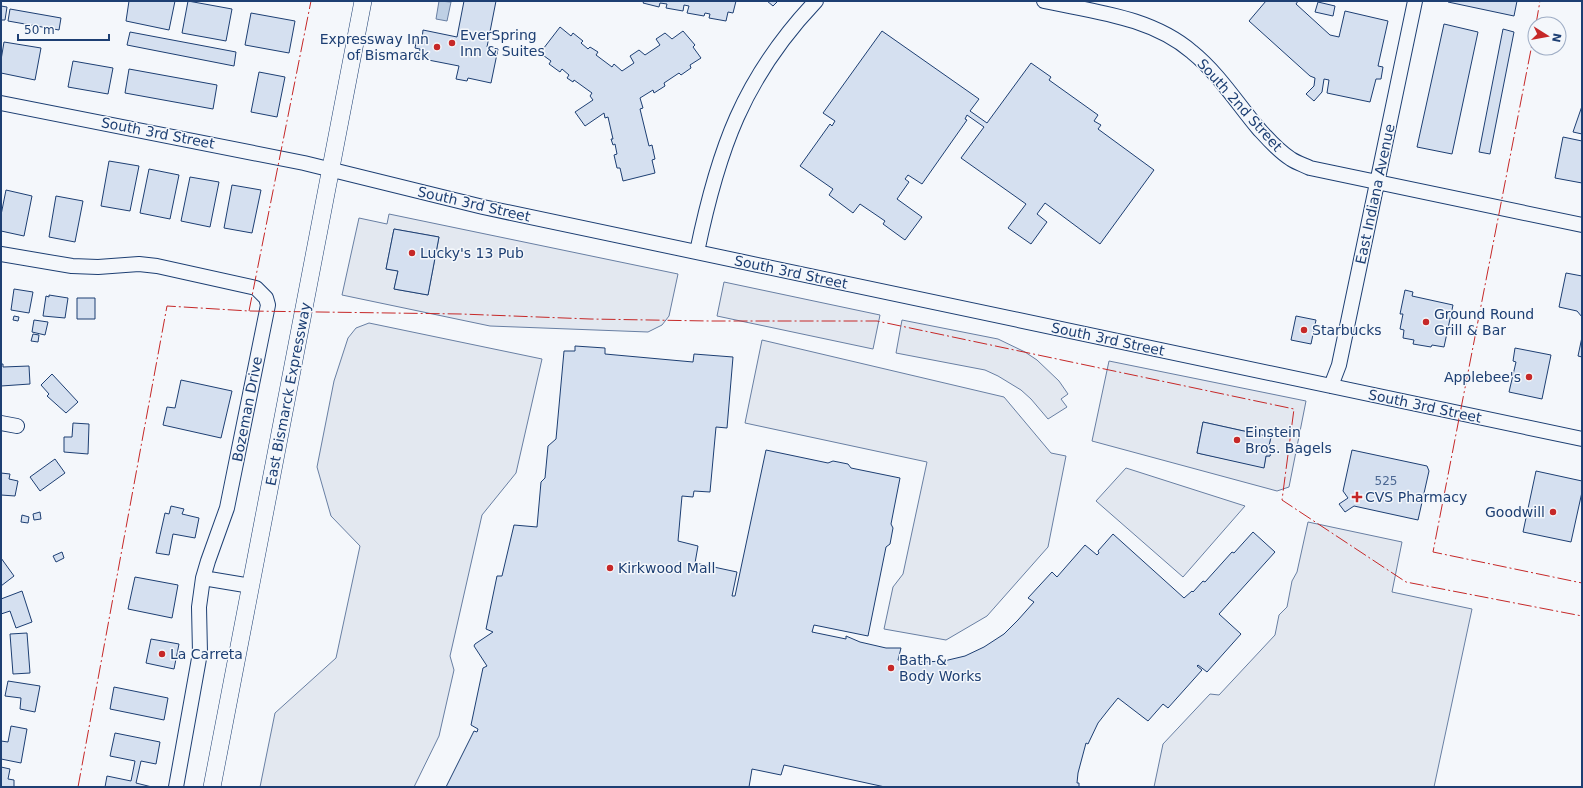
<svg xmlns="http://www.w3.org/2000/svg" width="1583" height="788" viewBox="0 0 1583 788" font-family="'DejaVu Sans',sans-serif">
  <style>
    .parking { fill: #e3e8f0; stroke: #687fa3; fill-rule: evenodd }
    .water { fill: #bed0e5; stroke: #687fa3 }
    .building { fill: #d5e0f0; stroke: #1d3f73 }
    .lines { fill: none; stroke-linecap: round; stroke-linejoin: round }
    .minor-casing { stroke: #1d3f73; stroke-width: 16 }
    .major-casing { stroke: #1d3f73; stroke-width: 18 }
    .minor { stroke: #f4f7fb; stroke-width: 14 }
    .major { stroke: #f4f7fb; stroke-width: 17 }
    .power { stroke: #c62828; stroke-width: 1; stroke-dasharray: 14 3 2 3; stroke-linecap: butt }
    .poi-dot { fill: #c62828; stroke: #f4f7fb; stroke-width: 1.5 }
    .labels { text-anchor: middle; stroke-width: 3; stroke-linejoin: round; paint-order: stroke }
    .number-label { font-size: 12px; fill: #4b6792 }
    .poi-label { font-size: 14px; fill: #1d3f73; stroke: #f4f7fb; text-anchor: start }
    .street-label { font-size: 14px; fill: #1d3f73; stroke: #f4f7fb }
  </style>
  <rect width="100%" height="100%" fill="#f4f7fb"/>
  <!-- parking -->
  <path class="parking" d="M389 214 678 274 669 316 662 325 648 332 490 326 342 295 359 218 387 224ZM394 229 439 237 428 295 394 289 398 271 386 269Z
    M724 282 880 315 873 349 717 316Z
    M902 320 998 339 1025 352 1037 360 1059 381 1068 394 1061 399 1067 407 1048 419 1031 399 1021 390 998 376 985 370 896 353Z
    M369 323 542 359 516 473 482 515 450 656 454 670 439 736 414 787H260L275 713 336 658 360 546 331 516 317 467 334 381 348 338 356 328Z
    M762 340 1004 397 1051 453 1066 456 1048 547 987 616 946 640 884 629 893 587 903 574 927 462 745 423Z
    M1109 361 1306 401 1289 487 1277 491 1092 441ZM1203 422 1271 437 1268 450 1271 451 1270 456H1266L1264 467 1197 453Z
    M1126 468 1245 506 1183 577 1096 501Z
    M1308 522 1402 542 1392 592 1472 609 1434 787H1154L1163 744 1210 694 1219 695 1275 635 1279 615 1287 607 1292 581 1297 572Z"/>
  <!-- water -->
  <path class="water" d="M439 1 451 2 447 21 436 19Z"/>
  <!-- building -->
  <path class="building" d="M129 1H175L169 30 126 21Z
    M188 1 232 9 226 41 182 33Z
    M464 1H496L487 47 498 49 491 83 468 78 467 81 456 79 459 66 418 58 420 49 415 48 417 38 422 39 423 30 457 37Z
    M644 1H736L733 13 728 12 726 21 709 18 710 14 705 13 704 16 687 13 689 6 684 5 683 11 666 8 667 4 660 3 659 7 643 3Z
    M767 1H778L773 6Z
    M1266 1H1298L1296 4 1330 35 1339 37 1345 11 1388 21 1378 66 1383 67 1381 79H1376L1370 102 1327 93 1329 80 1324 79 1322 92 1314 101 1306 94 1314 86 1315 78 1310 76 1249 21Z
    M1448 1H1517L1514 16 1448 2Z
    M1318 2 1335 6 1333 16 1315 12Z
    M1 6 7 7 5 20H1Z
    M10 9 61 18 59 30 8 21Z
    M251 13 295 21 289 53 245 45Z
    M1444 24 1478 32 1452 154 1417 147Z
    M560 27 571 36 573 33 583 41 581 43 588 49 590 47 598 52 596 55 612 67 614 64 622 71 634 63 630 56 639 50 645 55 660 45 656 39 665 33 672 39 683 31 695 45 693 47 701 58 690 65 691 68 681 75 679 73 664 83 665 86 654 93 653 90 640 98 643 108 640 109 649 146 652 145 655 159 652 160 655 173 623 181 620 168H617L614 155 617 154 615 144 613 145 611 139H613L608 117 605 118 604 113 585 126 575 112 593 100 590 96 592 93 574 80 573 82 567 78 569 75 562 69 560 72 549 64 551 61 540 53Z
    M1503 29 1514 32 1490 154 1479 152Z
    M882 31 979 99 970 111 987 123 1031 63 1051 77 1049 80 1098 115 1094 121 1101 125 1098 129 1154 170 1100 244 1045 203 1037 214 1047 222 1031 244 1008 228 1026 204 961 158 984 127 967 115 965 119 967 120 922 184 908 175 905 179 909 182 897 199 922 217 905 240 883 224 885 221 860 204 853 213 829 195 833 189 800 166 830 124 832 126 835 121 823 113Z
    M130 32 236 52 234 66 127 45Z
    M4 42 41 48 35 80 1 73V60Z
    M73 61 113 68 108 94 68 87Z
    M129 69 217 85 213 109 125 93Z
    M259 72 285 77 277 117 251 112Z
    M1582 106V134L1573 132Z
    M1563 137 1582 141V183L1555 178Z
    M109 161 139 166 130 211 101 206Z
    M149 169 179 175 170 219 140 213Z
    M190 177 219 182 210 227 181 221Z
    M232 185 261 190 252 233 224 228Z
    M6 190 32 196 24 236 1 231V215Z
    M56 196 83 201 75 242 49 237Z
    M394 229 439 237 428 295 394 289 398 271 386 269Z
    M1566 273 1582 276V317L1577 311 1559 307Z
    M14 289 33 292 29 313 11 310Z
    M1405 290 1413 292 1412 296 1453 305 1444 347 1432 345 1431 347 1413 344 1414 340 1403 338 1404 330 1400 329 1403 314H1400Z
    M49 295 68 298 65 318 43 316 46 296 49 297Z
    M77 298H95V319H77Z
    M14 316 19 317 18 321 13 320Z
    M1296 316 1316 320 1311 344 1291 340Z
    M34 320 48 322 45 335 32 332Z
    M33 334 39 335 38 342 31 341Z
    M1582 337V357L1578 356Z
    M575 346 605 348V354L693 362 694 354 733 357 727 428 716 427 710 492 694 491 693 497 682 496 678 541 698 546 695 563 737 572 732 596H735L766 450 828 463 833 461 848 464 851 468 900 478 891 524 893 528 890 544 886 547 868 636 814 625 812 632 846 639V636L860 642 886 648H901L898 660 923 662 944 661 965 656 984 647 1004 634 1018 620 1034 602 1028 598 1052 572 1057 577 1085 545 1097 555 1099 553 1098 551 1113 534 1184 598 1192 591 1193 592 1203 581 1205 582 1232 552 1234 553 1253 532 1275 552 1219 614 1241 634 1207 672 1198 665 1197 666 1202 670 1168 708 1163 704 1148 721 1118 698 1109 709 1098 723 1088 744 1086 743 1078 773 1077 783H1079V787H885L784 765 781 775 752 769 749 787H446L474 731 477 732 478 729 471 725 483 668 487 666 474 646 475 644 493 632 486 629 497 576H502L514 525 537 527 541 482 545 478 548 446 556 439 564 351H575Z
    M1515 348 1551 355 1542 399 1509 392 1516 362 1513 361Z
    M1 364H3V367L29 366 30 384 1 386Z
    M52 374 78 402 66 413 47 396 49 394 41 385Z
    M181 380 232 391 221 438 163 425 167 407 175 408Z
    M1203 422 1271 437 1268 450 1271 451 1270 456H1266L1264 468 1197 453Z
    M73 423 89 424 88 454 64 452V437H72Z
    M1352 450 1427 466 1429 471 1418 520 1354 506 1345 512 1339 504 1348 498 1343 491Z
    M55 459 65 473 40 491 30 477Z
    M1536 471 1582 481V492L1571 542 1523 532Z
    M1 473 10 474 9 479 18 481 15 496 1 495Z
    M171 506 184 509 182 514 199 518 195 538 173 534 169 555 156 553 165 513 169 514Z
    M40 512 41 519 34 520 33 514Z
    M22 515 29 517 28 523 21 522Z
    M62 552 64 558 56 562 53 556Z
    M1 558 14 576 1 586Z
    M135 577 178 585 172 618 128 609Z
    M22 591 32 622 16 628 10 611 1 614V599Z
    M27 633 30 673 13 674 10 634Z
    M151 639 179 644 174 669 146 663Z
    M8 681 40 686 35 712 20 709 21 698 5 696Z
    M114 687 168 698 164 720 110 709Z
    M11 726 27 729 21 763 1 759V741L8 742Z
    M115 733 160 742 156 764 141 761 136 783 152 787H105L107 776 131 781 135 761 110 756Z
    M1 767 10 769 8 779 14 780V787H1Z"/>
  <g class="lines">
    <defs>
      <path id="minor" d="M1044 1C1095 12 1151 17 1192 52 1218 73 1237 103 1258 128 1268 139 1278 151 1291 159 1297 163 1304 165 1310 168L1582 225
        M1 103 304 163 483 207 1582 439
        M697 252C718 150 743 78 816 1
        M1 254 72 266 98 267 139 264 157 266 256 288 266 298 268 305 227 508 208 561 203 578 199 607 200 653 176 787
        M1331 386 1339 365 1415 1
        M1 423 17 426
        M203 578 251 586"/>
      <path id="major" d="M212 787 363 1"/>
    </defs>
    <!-- minor casing -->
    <use href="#minor" class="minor-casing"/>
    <!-- major casing -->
    <use href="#major" class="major-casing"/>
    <!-- minor -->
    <use href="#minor" class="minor"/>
    <!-- major -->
    <use href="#major" class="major"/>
    <!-- power -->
    <path class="power" d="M1536 24 1540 1
      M1535 29 1433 552 1582 583
      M249 311 311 1
      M78 787 167 306 249 311 461 314 590 319 709 321H877L1294 409 1282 500 1406 582 1582 616"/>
  </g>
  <!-- markers -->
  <g class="poi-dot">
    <circle cx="452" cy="43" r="4"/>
    <circle cx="437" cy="47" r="4"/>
    <circle cx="412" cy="253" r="4"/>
    <circle cx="1426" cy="322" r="4"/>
    <circle cx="1304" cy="330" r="4"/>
    <circle cx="1529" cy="377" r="4"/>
    <circle cx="1237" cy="440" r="4"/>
    <path d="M1355 491h4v4h4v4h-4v4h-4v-4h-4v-4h4z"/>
    <circle cx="1553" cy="512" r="4"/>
    <circle cx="610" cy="568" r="4"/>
    <circle cx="162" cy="654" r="4"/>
    <circle cx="891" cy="668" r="4"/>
  </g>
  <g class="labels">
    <!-- number labels -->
    <g class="number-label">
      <text x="1386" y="485">525</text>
    </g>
    <!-- poi labels -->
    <g class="poi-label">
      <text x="460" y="40">EverSpring<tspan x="460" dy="16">Inn &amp; Suites</tspan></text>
      <text x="429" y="44" text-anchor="end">Expressway Inn<tspan x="429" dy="16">of Bismarck</tspan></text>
      <text x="420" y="258">Lucky's 13 Pub</text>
      <text x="1434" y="319">Ground Round<tspan x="1434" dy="16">Grill &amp; Bar</tspan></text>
      <text x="1312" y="335">Starbucks</text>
      <text x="1521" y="382" text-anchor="end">Applebee's</text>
      <text x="1245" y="437">Einstein<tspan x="1245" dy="16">Bros. Bagels</tspan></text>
      <text x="1365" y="502">CVS Pharmacy</text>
      <text x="1545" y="517" text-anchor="end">Goodwill</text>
      <text x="618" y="573">Kirkwood Mall</text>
      <text x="170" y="659">La Carreta</text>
      <text x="899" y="665">Bath &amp;<tspan x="899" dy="16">Body Works</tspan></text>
    </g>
    <!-- street labels -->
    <g class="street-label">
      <text transform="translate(1240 105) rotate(48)" y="5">South 2nd Street</text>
      <text transform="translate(158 133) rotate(11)" y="5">South 3rd Street</text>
      <text transform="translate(1375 194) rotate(-78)" y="5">East Indiana Avenue</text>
      <text transform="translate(474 204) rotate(13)" y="5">South 3rd Street</text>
      <text transform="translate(791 272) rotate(12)" y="5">South 3rd Street</text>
      <text transform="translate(1108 339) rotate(12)" y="5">South 3rd Street</text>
      <text transform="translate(288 394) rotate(-79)" y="5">East Bismarck Expressway</text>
      <text transform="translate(1425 406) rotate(12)" y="5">South 3rd Street</text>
      <text transform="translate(247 409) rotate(-79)" y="5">Bozeman Drive</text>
    </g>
  </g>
  <!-- border -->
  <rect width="1583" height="788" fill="none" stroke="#1d3f73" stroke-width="4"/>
  <!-- north arrow -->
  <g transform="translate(1547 36) rotate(101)"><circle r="19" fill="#f4f7fb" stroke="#9eadc5"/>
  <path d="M0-3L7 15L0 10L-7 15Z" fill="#c62828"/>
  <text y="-6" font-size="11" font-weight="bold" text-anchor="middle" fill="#1d3f73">N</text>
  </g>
  <!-- scale -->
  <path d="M18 34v6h91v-6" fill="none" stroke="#1d3f73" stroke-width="2"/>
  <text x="24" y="34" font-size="12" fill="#1d3f73" stroke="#f4f7fb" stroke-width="3" paint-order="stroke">50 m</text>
</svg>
